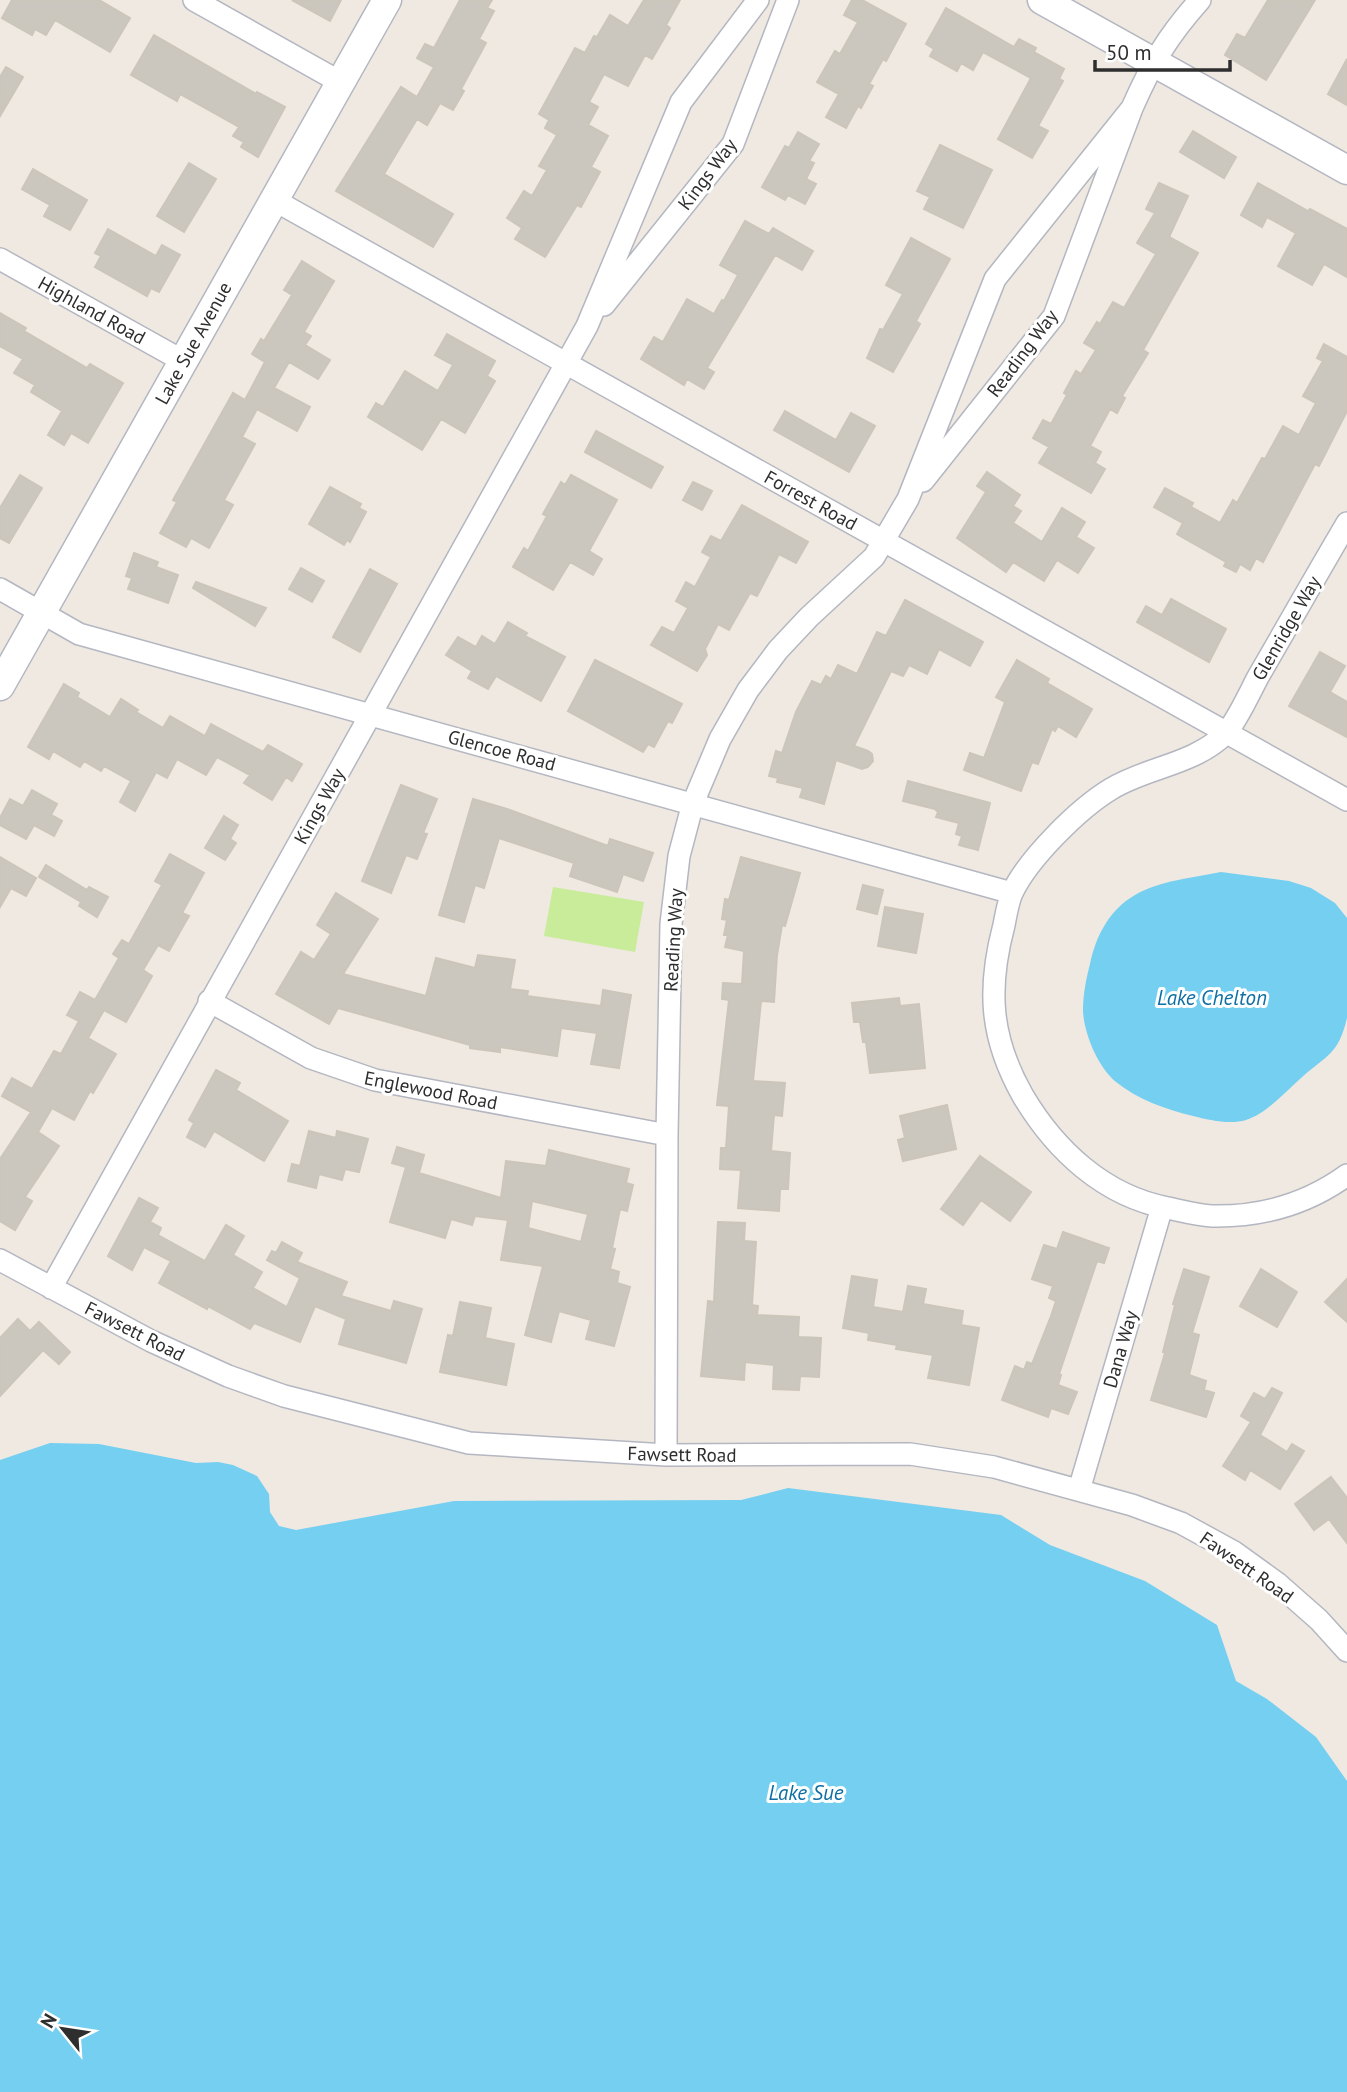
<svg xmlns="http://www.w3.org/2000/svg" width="1347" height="2092" viewBox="0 0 1347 2092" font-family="'PT Sans',sans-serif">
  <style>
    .pitch { fill: #c9ec9a }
    .water { fill: #75cff0 }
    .building { fill: #cbc7bf; stroke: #cbc5ba; stroke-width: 2; fill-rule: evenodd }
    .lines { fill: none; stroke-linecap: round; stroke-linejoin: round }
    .street-casing { stroke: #b4b7c1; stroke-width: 24 }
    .secondary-casing { stroke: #b4b7c1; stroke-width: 31 }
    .street { stroke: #fff; stroke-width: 21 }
    .secondary { stroke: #fff; stroke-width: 28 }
    .labels { text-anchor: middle; stroke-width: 6; stroke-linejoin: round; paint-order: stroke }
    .street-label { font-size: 19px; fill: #2e2e2e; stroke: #fff }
    .water-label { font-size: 21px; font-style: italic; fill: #0d6fa3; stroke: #fff }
  </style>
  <rect width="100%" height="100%" fill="#efe9e1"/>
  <!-- pitch -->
  <path class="pitch" d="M553 887 644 902 635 952 544 936Z"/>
  <!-- water -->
  <path class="water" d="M1221 872 1289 881 1311 888 1335 903 1347 918V1018C1338 1056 1326 1055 1300 1079 1285 1092 1266 1114 1246 1120 1230 1125 1209 1120 1193 1116 1167 1110 1137 1099 1116 1082 1098 1067 1084 1034 1083 1011 1083 995 1086 979 1090 964 1096 936 1109 910 1135 895 1161 880 1193 878 1221 872Z
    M50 1443 99 1444 196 1463 218 1462 233 1465 257 1476 269 1494 270 1512 279 1526 296 1530 454 1501 741 1500 788 1488 1001 1515 1050 1545 1145 1581 1217 1625 1236 1681 1267 1699 1316 1737 1347 1781V2092H0V1460Z"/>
  <!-- building -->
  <path class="building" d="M12 0H99L130 18 110 52 55 20 46 35 35 29 32 35 2 18Z
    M292 0H341L330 21Z
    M460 0H492L487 8 494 11 479 39 486 43 461 89 464 91 453 110 440 103 427 125 417 119 384 174 453 214 433 247 336 191 401 87 417 97 434 67 417 58 425 44 434 48Z
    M644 0H680L666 25 670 28 652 59 645 55 628 86 604 74 589 102 598 107 588 125 608 136 591 167 600 172 581 207 577 205 545 257 515 239 522 228 507 218 524 191 532 196 547 170 539 166 557 135 545 128 549 120 539 114 575 48 585 53 594 36 597 37 610 15 628 26Z
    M852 0H862L906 24 886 61 883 59 869 84 873 86 861 108 858 106 846 128 826 117 839 94 817 82 835 51 840 54 858 22 844 15Z
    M1268 0H1315L1266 80 1225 55 1237 34 1245 38Z
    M946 8 1014 47 1019 39 1036 48 1034 52 1064 69 1059 79 1063 81 1038 126 1048 131 1032 158 998 139 1031 78 983 52 973 70 961 63 957 71 930 56 934 49 926 44Z
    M154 35 256 94 257 92 285 107 258 157 241 147 244 142 233 136 239 127 180 94 177 101 131 75Z
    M1347 59V105L1328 94Z
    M6 67 23 77 0 116V77Z
    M1193 131 1236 157 1224 178 1180 152Z
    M798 132 819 144 809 161 814 163 806 179 816 184 805 204 788 195 785 200 762 187 785 146 789 148Z
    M940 145 992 170 963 228 924 209 930 197 917 191Z
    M189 163 216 179 184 232 157 216Z
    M33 169 87 200 70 230 44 216 50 205 22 189Z
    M1159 183 1188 196 1169 237 1198 253 1143 350 1148 353 1122 396 1125 398 1117 413 1110 409 1090 446 1101 452 1095 463 1105 469 1091 493 1039 463 1049 447 1033 438 1043 420 1051 424 1067 395 1064 393 1076 371 1081 374 1096 350 1084 343 1097 322 1100 324 1113 302 1124 308 1156 254 1137 243 1155 213 1146 209Z
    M1258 183 1308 211 1310 209 1347 229V277L1324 264 1312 285 1278 266 1296 233 1267 217 1262 227 1241 215Z
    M745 221 769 234 773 228 813 251 802 270 775 255 707 368 714 372 704 389 687 379 684 385 641 359 654 337 663 342 687 299 714 314 722 300 724 301 738 275 720 265Z
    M108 229 156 256 162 245 180 255 159 292 151 288 147 296 95 267 101 256 95 253Z
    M911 238 950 259 916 321 920 324 893 372 867 358 880 329 883 330 903 294 886 285Z
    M302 261 334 281 304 332 311 336 305 345 330 360 318 379 289 362 274 388 310 407 297 431 257 409 242 437 255 444 224 500 233 505 209 548 191 538 186 547 160 533 177 502 173 500 233 393 245 400 265 362 252 354 261 339 264 341 292 295 284 290Z
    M0 313 26 328 24 331 87 368 90 364 123 383 88 443 71 433 64 445 48 435 62 411 31 392 35 385 14 373 23 359 0 346Z
    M447 334 495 361 487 376 495 381 465 433 441 419 422 450 368 417 376 403 383 407 405 371 438 391 453 365 435 355Z
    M1324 344 1347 357V411L1319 466 1315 464 1263 562 1256 558 1250 570 1240 564 1236 572 1224 566 1226 562 1177 534 1183 523 1154 507 1165 488 1193 503 1191 507 1220 523 1233 500 1237 503 1262 458 1265 459 1283 426 1299 435 1316 403 1303 396 1323 361 1317 358Z
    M785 411 836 440 851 413 875 426 849 472 774 430Z
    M596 431 663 467 651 488 585 452Z
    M987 472 1020 495 1013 506 1021 511 1013 523 1042 542 1062 508 1085 522 1076 537 1094 548 1078 573 1057 560 1044 581 1013 562 1006 572 957 538 986 492 977 486Z
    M20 475 42 488 9 543 0 538V508Z
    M571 475 617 500 589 551 602 559 593 575 570 562 553 590 513 567 524 548 528 551 547 516 543 514 561 482 565 485Z
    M693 482 712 491 702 510 683 500Z
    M330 487 361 504 359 508 366 512 350 542 347 540 344 545 309 524Z
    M742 505 808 542 796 563 779 554 757 596 750 593 729 630 718 624 705 649 707 655 697 671 651 645 662 627 674 633 688 608 676 601 686 582 695 587 711 557 702 552 711 536 721 541Z
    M134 553 158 562 156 567 178 575 168 603 128 589 132 578 126 576Z
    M301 568 324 581 312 602 289 589Z
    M370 569 397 584 360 652 333 637Z
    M196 582 266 608 255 626 193 588Z
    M1171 599 1226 629 1209 662 1137 622 1146 606 1162 615Z
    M905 600 983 642 970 666 939 649 927 674 909 665 903 676 891 671 854 746 868 751 872 754 873 761 868 767 862 769 836 760 824 804 800 797 803 788 777 782 778 778 769 776 776 751 782 753 796 712 812 681 821 685 826 676 831 679 838 665 857 674 877 632 886 636Z
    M508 622 527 633 525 636 565 657 541 701 496 676 488 689 468 678 472 671 446 655 458 637 476 647 482 636 495 644Z
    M1320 652 1345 666 1330 692 1347 702V737L1289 706Z
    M595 660 682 704 672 723 668 721 654 747 648 744 643 752 568 711Z
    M1017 660 1049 679 1047 683 1092 709 1076 737 1058 726 1055 731 1052 729 1038 764 1032 762 1021 791 964 770 970 753 984 758 1005 702 996 697Z
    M64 684 79 693 77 697 110 717 121 699 138 710 136 712 163 728 170 716 205 736 211 724 263 752 268 745 302 764 292 781 286 777 272 800 244 783 250 775 217 757 206 775 177 759 167 778 156 772 135 811 120 802 131 781 104 766 101 771 84 761 80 767 53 751 49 759 28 747Z
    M908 781 990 803 978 850 959 845 962 836 956 834 959 823 936 817 938 812 935 809 903 801Z
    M401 785 437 799 423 833 427 834 417 859 406 855 391 893 362 881Z
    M32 790 57 804 51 815 62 821 54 836 34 825 26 839 0 825V818L10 799 23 806Z
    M473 799 507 809 608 846 610 839 653 853 643 881 623 874 617 892 570 876 574 863 499 838 484 888 475 885 464 922 439 915Z
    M224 816 238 825 230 839 236 843 225 860 205 848Z
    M170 854 204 873 182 913 189 916 169 951 158 945 143 970 152 976 126 1022 104 1010 88 1038 116 1054 93 1093 90 1091 74 1120 52 1108 38 1132 59 1146 25 1197 32 1201 15 1230 0 1221V1159L31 1112 2 1096 12 1078 32 1089 54 1051 61 1054 79 1021 67 1015 80 992 95 1000 119 958 113 954 122 940 129 944 162 885 155 881Z
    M0 857 36 878 26 896 11 888 0 907Z
    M741 857 800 873 785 926 782 925 777 955 774 1002 761 1001 753 1081 785 1083 782 1116 774 1115 771 1151 790 1153 788 1189H780L779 1211 738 1208 741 1170 720 1169 721 1148H726L729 1106 717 1105 729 1000 722 999 723 983 742 984 744 951 725 947 728 935H724L727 920 722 919 725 899 729 900Z
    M46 865 87 890 89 887 108 897 97 917 79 906 81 902 39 877Z
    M863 885 883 890 877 914 857 909Z
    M336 893 378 919 343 974 426 996 436 958 475 968 478 955 515 960 510 989 528 991 527 996 601 1006 603 990 631 995 619 1068 591 1064 597 1033 561 1028 557 1056 500 1047V1052L470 1048V1045L338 1008 329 1024 276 994 301 952 314 960 331 934 317 925Z
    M885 907 923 914 916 953 878 946Z
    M899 998 900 1006 919 1004 925 1068 870 1073 866 1042H863L860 1022H854L852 1003Z
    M216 1070 240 1083 236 1090 288 1121 264 1161 214 1131 205 1147 187 1137 194 1123 189 1120Z
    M947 1105 956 1149 903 1161 898 1140 905 1138 900 1116Z
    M309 1131 336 1138 337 1131 368 1139 359 1172 345 1169 342 1180 319 1174 316 1188 288 1181 292 1164 300 1166Z
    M397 1147 424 1155 419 1173 501 1198 506 1161 546 1166 549 1150 629 1169 626 1183 633 1185 627 1211 620 1209 612 1248 615 1249 610 1269 619 1272 617 1283 630 1287 614 1346 586 1339 591 1320 559 1311 551 1342 525 1335 543 1266 501 1260 508 1220 475 1216 472 1225 451 1219 445 1238 390 1222 406 1167 392 1163ZM532 1201 588 1214 581 1242 528 1228Z
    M980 1156 1031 1192 1010 1221 981 1200 963 1225 941 1209Z
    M139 1198 158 1208 150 1222 161 1228 158 1235 205 1261 226 1225 244 1236 233 1255 262 1272 253 1288 287 1307 300 1278 267 1260 272 1251 276 1253 282 1242 302 1253 297 1262 347 1282 341 1296 391 1311 394 1301 422 1309 406 1363 339 1344 346 1319 315 1306 300 1342 254 1323 250 1329 208 1306 207 1309 159 1283 171 1261 144 1247 132 1270 108 1256Z
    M718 1222 745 1223 744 1241 756 1242 752 1305 758 1306 757 1315 799 1317 798 1337 821 1338 819 1377 800 1376 799 1390 773 1389 774 1365 745 1362 744 1380 701 1376 708 1301 714 1302Z
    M1063 1232 1109 1248 1104 1263 1097 1261 1059 1374 1061 1375 1058 1385 1077 1392 1068 1414 1051 1408 1048 1417 1002 1400 1015 1366 1024 1370 1027 1362 1032 1364 1051 1316 1056 1301 1049 1298 1053 1286 1032 1279 1044 1245 1057 1249Z
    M1184 1269 1209 1277 1192 1333 1199 1335 1189 1375 1206 1381 1204 1390 1214 1393 1206 1417 1151 1400 1165 1353 1163 1352 1175 1305 1173 1304Z
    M1261 1269 1297 1292 1277 1327 1240 1306Z
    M852 1276 877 1280 873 1307 903 1312 908 1286 926 1289 923 1304 963 1311 961 1325 979 1328 969 1385 928 1378 933 1355 896 1349 897 1345 868 1340 869 1333 843 1328Z
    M1347 1279V1322L1325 1302Z
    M460 1302 491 1308 485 1338 514 1344 506 1385 440 1372 448 1335 453 1336Z
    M18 1319 30 1331 39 1322 70 1352 59 1364 43 1350 0 1396V1338Z
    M1272 1388 1282 1393 1260 1435 1287 1452 1292 1444 1304 1451 1280 1489 1250 1470 1245 1480 1223 1466 1251 1422 1241 1416 1254 1393 1265 1399Z
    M1331 1477 1347 1498V1543L1329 1519 1314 1530 1295 1504Z"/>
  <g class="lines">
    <defs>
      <path id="street" d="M194 0 340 82
        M274 200 1347 800
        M0 259 183 361
        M604 305 733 144 788 0
        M923 481 1054 316 1132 108C1152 63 1167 37 1200 0
        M1347 523C1317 574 1288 625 1258 677 1250 692 1236 723 1225 734 1193 765 1147 767 1111 789 1078 809 1028 859 1012 893 1008 902 1006 915 1004 925 987 989 990 1038 1023 1096 1055 1150 1104 1196 1168 1208 1182 1211 1197 1215 1212 1216 1261 1217 1307 1204 1347 1175
        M0 589 79 634 1012 893
        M209 1001 311 1058 375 1080 667 1135
        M0 1260 151 1341 228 1376 284 1396 469 1443 666 1455 910 1454 994 1467 1132 1505 1181 1523 1234 1552 1277 1583 1319 1620 1347 1651
        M51 1288 587 326 681 102 758 0
        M666 1455 667 1135 671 924 679 856 693 803 720 739 748 690 778 650 809 617 874 557 908 499 995 279 1132 108
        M1079 1490 1162 1207"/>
      <path id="secondary" d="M1042 0 1347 170
        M0 686 387 0"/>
    </defs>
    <!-- street casing -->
    <use href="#street" class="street-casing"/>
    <!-- secondary casing -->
    <use href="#secondary" class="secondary-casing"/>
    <!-- street -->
    <use href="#street" class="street"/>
    <!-- secondary -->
    <use href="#secondary" class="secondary"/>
  </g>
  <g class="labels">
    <!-- street labels -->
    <g class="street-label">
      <text transform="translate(707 174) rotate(-53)" y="7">Kings Way</text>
      <text transform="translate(92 310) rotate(29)" y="7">Highland Road</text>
      <text transform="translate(193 343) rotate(-61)" y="7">Lake Sue Avenue</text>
      <text transform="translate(1022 353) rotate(-53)" y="7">Reading Way</text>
      <text transform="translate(811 500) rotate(29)" y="7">Forrest Road</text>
      <text transform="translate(1286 628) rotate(-60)" y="7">Glenridge Way</text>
      <text transform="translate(502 750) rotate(15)" y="7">Glencoe Road</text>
      <text transform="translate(319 806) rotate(-61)" y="7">Kings Way</text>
      <text transform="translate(673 940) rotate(-87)" y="7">Reading Way</text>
      <text transform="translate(431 1090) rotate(11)" y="7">Englewood Road</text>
      <text transform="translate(135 1331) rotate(27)" y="7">Fawsett Road</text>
      <text transform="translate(1120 1349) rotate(-74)" y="7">Dana Way</text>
      <text transform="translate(682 1454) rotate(1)" y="7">Fawsett Road</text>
      <text transform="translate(1247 1567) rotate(35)" y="7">Fawsett Road</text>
    </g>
    <!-- water labels -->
    <g class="water-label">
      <text x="1212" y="1005">Lake Chelton</text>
      <text x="806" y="1800">Lake Sue</text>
    </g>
  </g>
  <!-- north arrow -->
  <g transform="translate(63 2029) rotate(300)" stroke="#ffffff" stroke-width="5" paint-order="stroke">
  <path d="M0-5L12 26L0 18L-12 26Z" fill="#2e2e2e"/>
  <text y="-10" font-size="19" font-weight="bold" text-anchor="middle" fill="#2e2e2e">N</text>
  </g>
  <!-- scale -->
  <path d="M1095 60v10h135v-10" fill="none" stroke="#2e2e2e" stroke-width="3.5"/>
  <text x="1106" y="60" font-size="21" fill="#2e2e2e" stroke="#ffffff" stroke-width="5" paint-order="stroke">50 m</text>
</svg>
